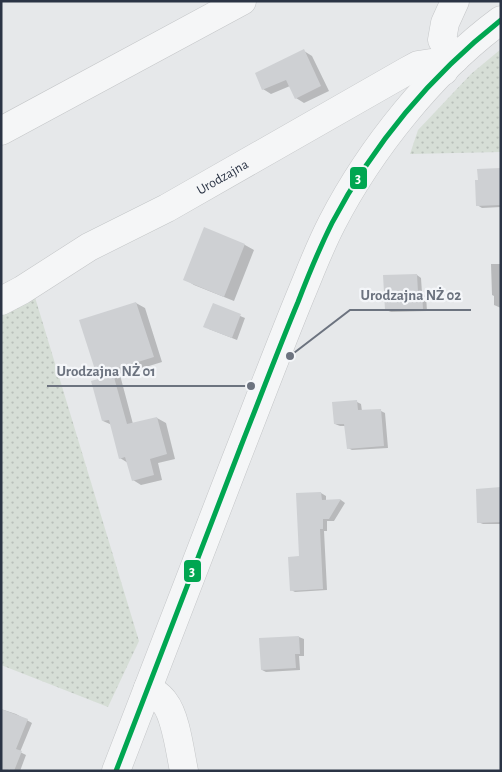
<svg xmlns="http://www.w3.org/2000/svg" width="502" height="772" viewBox="0 0 502 772" font-family="'Alegreya Sans',sans-serif">
  <style>
    .green { fill: url(#green-dots) }
    .shadow { fill: #0003 }
    .building { fill: #ced0d3 }
    .lines { fill: none; stroke-linecap: round; stroke-linejoin: round }
    .minor-casing { stroke: #c4c6c8; stroke-width: 29 }
    .minor { stroke: #f5f6f7; stroke-width: 28 }
    .bus-1-casing { stroke: #f4f6f9; stroke-width: 9 }
    .bus-1 { stroke: #00a651; stroke-width: 5 }
    .labels { text-anchor: middle; stroke-width: 4.5; stroke-linejoin: round; paint-order: stroke }
    .street-label { font-size: 14px; fill: #2b3445; stroke: #f4f6f9 }
    .leader { fill: none; stroke: #6c737f; stroke-width: 2 }
    .callout-dot { fill: #6c737f; stroke: #f4f6f9; stroke-width: 2 }
    .callout-label { font-size: 15px; text-anchor: middle; font-weight: bold; fill: #6c737f; stroke: #f4f6f9; stroke-width: 4.5; stroke-linejoin: round; paint-order: stroke }
    .line-badge { stroke: #f4f6f9; stroke-width: 2 }
    .badge-label { font-size: 14px; text-anchor: middle; font-weight: bold; fill: #fff }
  </style>
  <defs>
    <pattern id="green-dots" width="8" height="8" patternUnits="userSpaceOnUse" patternTransform="scale(1.25)"><rect width="8" height="8" fill="#d6ded6"/><path d="M2 2h.1M6 6h.1" fill="none" stroke="#b8bfb9" stroke-width="1.8" stroke-linecap="round"/></pattern>
  </defs>
  <rect width="100%" height="100%" fill="#e6e8ea"/>
  <!-- green -->
  <path class="green" d="M501 49V152L410 154 418 130 471 74Z
    M34 294 139 641 108 707 1 665V312Z"/>
  <!-- shadow -->
  <path class="shadow" d="M304 51 312 56 329 91 304 103 296 98 290 86 271 94 263 89Z
    M501 169V207L482 208 477 205Z
    M205 229 245 245 254 250 234 301 194 285 185 279Z
    M491 264H501V308L494 305V296L492 295Z
    M417 275 421 278 422 293 426 296 427 311 391 312 386 310Z
    M136 303 145 308 162 362 120 375 133 424 157 418 166 423 175 459 158 463 162 480 141 485 133 480 128 463 120 458 112 425 103 421 100 380Z
    M213 305 245 318 237 340 209 329Z
    M357 402 361 404 362 411H381L385 413 388 448 352 450 348 448 345 426H340L335 424Z
    M501 489V524H483L478 522Z
    M321 493 326 496V501L341 500 345 503 334 521H327V531H324L327 590 295 592 291 590 300 557 297 495Z
    M299 637 304 639V656H299L300 670 266 672 262 670 260 639Z
    M1 709 16 714 32 723 20 752 26 755 20 771H14L1 766Z"/>
  <!-- building -->
  <path class="building" d="M304 49 321 86 295 99 286 80 262 90 255 73Z
    M501 168V205L476 206 475 180H478L477 169Z
    M204 227 245 244 224 297 183 280Z
    M417 274 418 292H422L423 309 385 310 383 275Z
    M136 302 154 357 112 370 127 424 157 417 167 454 150 459 154 475 132 481 125 457 119 459 109 420 102 421 91 381 98 379 79 320Z
    M213 303 241 314 232 338 203 327Z
    M357 400 358 410 381 409 384 446 347 449 344 424H334L332 402Z
    M501 487V522L477 523 476 489Z
    M321 492 322 500 341 499 329 519H323V529H320L323 589 290 591 288 557 299 556 296 493Z
    M299 636 300 654H295L296 668 261 670 259 638Z
    M1 709 28 719 16 749 22 751 14 771 9 769 8 771H1Z"/>
  <g class="lines">
    <defs>
      <g id="minor">
        <path d="M455 59 442 40 445 23 455 1"/>
        <path d="M1 131 242 1"/>
        <path id="s1" d="M1 301 22 290 89 247 167 208 407 71 418 65 431 63 444 71"/>
        <path d="M148 688C154 692 161 696 165 703 176 717 180 752 184 771"/>
        <path d="M116 771C155 668 195 565 235 462 257 406 278 350 301 294 311 270 320 246 332 223 370 149 433 70 501 20"/>
      </g>
    </defs>
    <!-- minor casing -->
    <use href="#minor" class="minor-casing"/>
    <!-- minor -->
    <use href="#minor" class="minor"/>
    <defs>
      <path id="bus-1" d="M116 771C157 662 199 554 241 446 260 398 278 350 298 302 308 276 319 249 332 223 374 143 430 76 501 20"/>
    </defs>
    <!-- bus-1 casing -->
    <use href="#bus-1" class="bus-1-casing"/>
    <!-- bus-1 -->
    <use href="#bus-1" class="bus-1"/>
  </g>
  <g class="labels">
    <!-- street labels -->
    <g class="street-label">
      <text dy="5" stroke="none"><textPath href="#s1" startOffset="254">Urodzajna</textPath></text>
    </g>
  </g>
  <!-- callouts -->
  <path class="leader" d="M290 356L350 310H471M251 386L166 386H47"/>
  <g class="callout-dot">
    <circle cx="290" cy="356" r="5"/>
    <circle cx="251" cy="386" r="5"/>
  </g>
  <g class="callout-label">
    <text x="411" y="300">Urodzajna NŻ 02</text>
    <text x="106" y="376">Urodzajna NŻ 01</text>
  </g>
  <g class="line-badge">
    <rect x="349" y="166" width="19" height="24" rx="5" fill="#00a651"/>
    <rect x="183" y="559" width="19" height="24" rx="5" fill="#00a651"/>
  </g>
  <g class="badge-label">
    <text x="358" y="183">3</text>
    <text x="192" y="576">3</text>
  </g>
  <!-- border -->
  <rect width="502" height="772" fill="none" stroke="#2b3445" stroke-width="5"/>
</svg>
